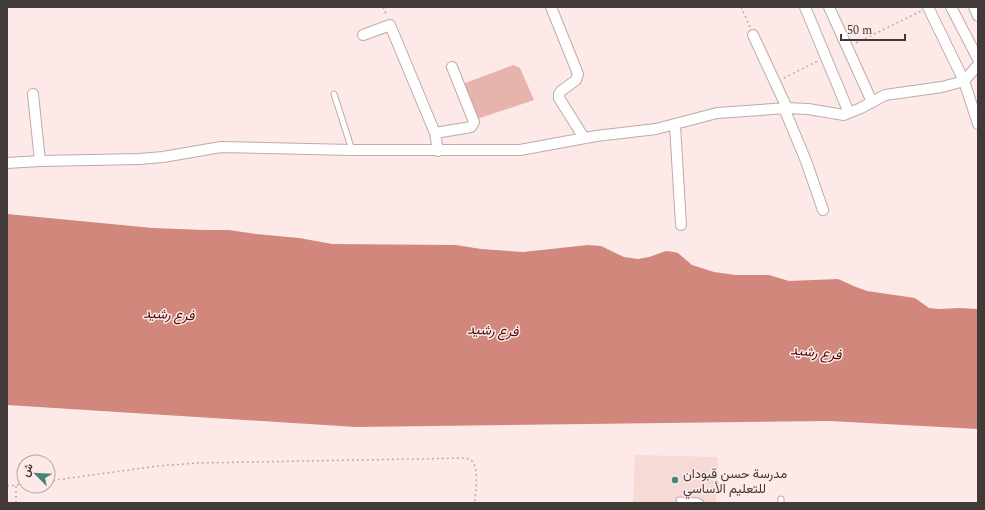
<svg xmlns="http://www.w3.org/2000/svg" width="985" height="510" viewBox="0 0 985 510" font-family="Spectral,Vazirmatn,serif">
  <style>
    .built { fill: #f5dad6 }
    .green { fill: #e7b4ac }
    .water { fill: #d2877c }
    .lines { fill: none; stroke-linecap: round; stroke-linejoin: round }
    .lane-casing { stroke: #bcaba9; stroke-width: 7 }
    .street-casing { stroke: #bcaba9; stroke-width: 12 }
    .path { stroke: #b8aaa8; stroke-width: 1.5; stroke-dasharray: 2 3; stroke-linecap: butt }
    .lane { stroke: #fff; stroke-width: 5 }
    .street { stroke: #fff; stroke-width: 10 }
    .poi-dot { fill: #438678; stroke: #fdeae8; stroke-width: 1.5 }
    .labels { text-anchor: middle; stroke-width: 3; stroke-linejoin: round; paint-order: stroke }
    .poi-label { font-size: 13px; fill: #413a38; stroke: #fdeae8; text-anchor: start }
    .water-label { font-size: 14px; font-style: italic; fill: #500c08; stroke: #fdeae8 }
  </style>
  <rect width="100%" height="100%" fill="#fdeae8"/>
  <!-- built -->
  <path class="built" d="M635 455 718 457 716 503H633Z"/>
  <!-- green -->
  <path class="green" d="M513 65 520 68 534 100 474 120 460 85Z"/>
  <!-- water -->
  <path class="water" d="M7 214 153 228 204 230H229L256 234 299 238 332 244 456 245 481 249 523 252 588 245 601 246 624 257 638 259 649 257 666 251 674 252 678 253 692 265 714 272 736 275H769L789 281 838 279 856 287 867 291 915 298 929 308 939 309 959 308 978 309V429L829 421 356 427 7 405Z"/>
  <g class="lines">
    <defs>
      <path id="lane" d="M334 94 352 150
        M679 500 698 501 701 503
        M781 503V499"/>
      <path id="street" d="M551 7 578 74 576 80 561 91 559 94V98L584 138
        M805 7 849 113
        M829 7 872 102
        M928 7 964 81 978 124
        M951 7 978 59
        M974 7 978 16
        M363 35 390 25 435 133 438 151
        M753 35 787 108
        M33 94 40 161
        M784 108 806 161 823 210
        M675 125 681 225
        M435 133 471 127 474 122 452 67
        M7 163 40 161 139 159 163 157 221 147 352 150H520L596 136 656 129 717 113 787 108 808 109 844 115 861 108 885 95 942 87 964 81 978 65"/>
    </defs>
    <!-- lane casing -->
    <use href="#lane" class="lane-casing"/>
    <!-- street casing -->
    <use href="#street" class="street-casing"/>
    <!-- path -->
    <path class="path" d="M383 7 387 16
      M741 7 750 27
      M856 43 921 11
      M784 78 818 61
      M48 481 158 466 198 463 466 458 471 460C480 468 475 492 475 503
      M7 486 24 484
      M16 503V485"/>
    <!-- lane -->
    <use href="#lane" class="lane"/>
    <!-- street -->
    <use href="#street" class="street"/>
  </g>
  <!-- markers -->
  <circle class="poi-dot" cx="675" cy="480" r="4"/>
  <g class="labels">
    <!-- poi labels -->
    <g class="poi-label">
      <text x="683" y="478">مدرسة حسن قبودان<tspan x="683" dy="15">للتعليم الأساسي</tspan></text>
    </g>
    <!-- water labels -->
    <g class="water-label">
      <text transform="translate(169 314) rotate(3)" y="5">فرع رشيد</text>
      <text transform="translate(493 330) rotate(3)" y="5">فرع رشيد</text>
      <text transform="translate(816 352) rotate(6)" y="5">فرع رشيد</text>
    </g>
  </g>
  <!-- border -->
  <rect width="985" height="510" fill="none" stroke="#413a38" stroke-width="16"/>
  <!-- north arrow -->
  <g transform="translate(36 474) rotate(294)"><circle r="19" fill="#fdeae8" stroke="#b2a4a2"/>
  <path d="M0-3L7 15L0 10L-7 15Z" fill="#438678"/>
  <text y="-6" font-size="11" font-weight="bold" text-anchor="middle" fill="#413a38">ش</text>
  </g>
  <!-- scale -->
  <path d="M841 34v6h64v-6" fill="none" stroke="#413a38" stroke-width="2"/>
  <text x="847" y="34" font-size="12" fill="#413a38" stroke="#fdeae8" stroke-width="3" paint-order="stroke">50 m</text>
</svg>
